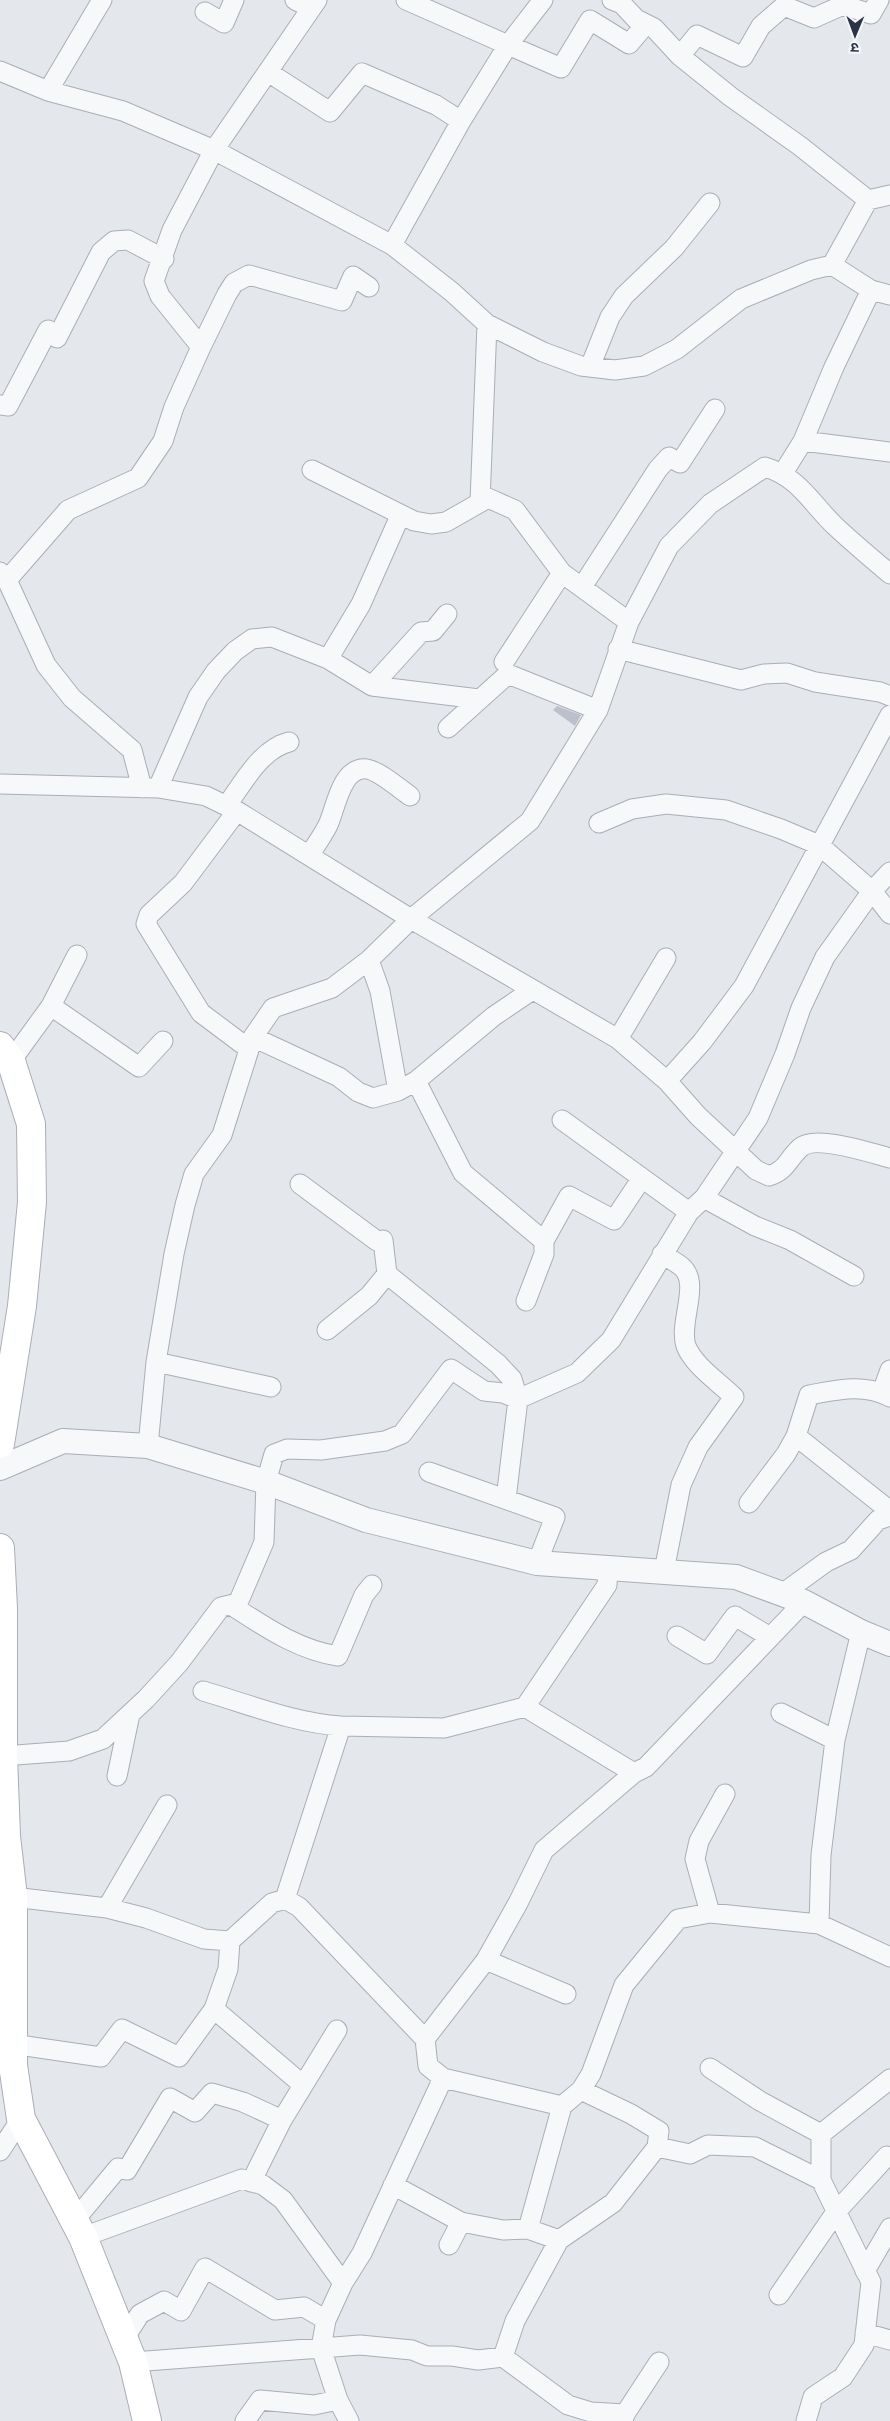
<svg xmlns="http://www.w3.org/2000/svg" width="890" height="2421" viewBox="0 0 890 2421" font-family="'Alegreya Sans','Noto Sans Devanagari',sans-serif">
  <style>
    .building { fill: #bbc0ca }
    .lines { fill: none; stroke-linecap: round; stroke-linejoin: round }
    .minor-casing { stroke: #a9aeb7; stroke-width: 21 }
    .tertiary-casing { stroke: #a9aeb7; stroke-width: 26 }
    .secondary-casing { stroke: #a9aeb7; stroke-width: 30 }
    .minor { stroke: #f7f8fa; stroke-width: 19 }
    .tertiary { stroke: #f7f8fa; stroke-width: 24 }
    .secondary { stroke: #fff; stroke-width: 28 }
  </style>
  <rect width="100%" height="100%" fill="#e4e7ec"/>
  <!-- building -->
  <path class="building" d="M557 706 581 715 575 726 553 710Z"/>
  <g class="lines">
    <defs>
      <path id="minor" d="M295 0 311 8
        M406 0 508 45 543 0
        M612 0 622 4 636 19 654 28 680 56 731 97 800 146 868 200
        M205 12 224 23 234 0
        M680 56 697 35 743 57 761 26 784 6 814 18 843 5 871 14 879 0
        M0 71 48 91 123 111 214 150 392 245 452 292 487 324 543 352 581 366 615 370 644 366 677 349 741 299 811 270 832 265 871 290 890 295
        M268 72 330 112 362 73 436 105 461 121
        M48 91 102 0
        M392 245 461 121 508 45 561 68 590 20 629 44 646 24
        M832 265 868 200 890 195
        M201 347 227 294 234 283 249 275 342 301 353 276 369 287
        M590 367 610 317 624 296 674 248 710 203
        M0 405 8 406 48 330 57 338 101 252 114 241 128 240 164 259
        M803 441 890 452
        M312 470 414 521 431 524 446 522 488 498 515 510 562 573
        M783 473 803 441 834 367 871 290
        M480 502 487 324
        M0 572 7 580 46 665 72 698 132 750 142 788
        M7 580 68 510 138 478 163 441 174 407 201 347 160 296 154 281 172 230 214 150 317 0
        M582 587 658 469 669 457 680 463 715 409
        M618 649 741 680 764 674 787 673 815 682 880 692 890 696
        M328 659 361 604 400 516
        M504 662 562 573 629 622
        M372 686 479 699
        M448 728 508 674 598 710
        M0 784 158 788 206 796 237 811 411 919 618 1039 667 1081 698 1116 756 1170 769 1176C787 1170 787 1160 800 1148 814 1134 871 1153 890 1158
        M158 788 198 697 216 671 235 651 252 639 272 637 328 659 372 686 421 632 433 631 447 614
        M227 805C243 783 261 749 289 742
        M237 811 183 883 149 915 146 924 201 1013 249 1049
        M599 823 632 809 666 804 726 810 781 829 819 845 872 891 890 872
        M310 854C316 845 323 835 328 825 336 808 341 766 367 769 379 771 400 789 410 796
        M369 960 380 991 398 1091
        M51 1006 139 1067 163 1041
        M253 1037 339 1077 358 1092 373 1098 398 1091 416 1081 494 1016 531 991
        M618 1039 666 958
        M11 1061 51 1006 77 955
        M416 1081 463 1173 544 1241V1254L526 1301
        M667 1081 702 1042 744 986 890 715
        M562 1120 689 1212
        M300 1184 377 1241 383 1240 387 1274
        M704 1198 755 1226 790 1240 854 1276
        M544 1241 569 1196 614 1220 642 1178
        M662 1254C668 1258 676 1262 682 1267 701 1284 678 1323 686 1346 694 1366 719 1382 734 1397L698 1447 681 1485 664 1571
        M327 1330 369 1296 387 1274 498 1364 512 1379 518 1399 506 1499
        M156 1362 271 1387
        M882 1392 890 1370
        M796 1436 890 1511
        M148 1446 156 1362 174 1254 185 1205 194 1174 222 1135 253 1037 273 1008 332 988 369 960 411 919 530 821 598 710 629 622 669 546 710 504 765 467C800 478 810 502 835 526 852 542 871 558 890 574
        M429 1472 555 1517 537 1563
        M749 1503 786 1454 796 1436 809 1395C837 1390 863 1383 890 1397
        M608 1568 607 1585 525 1707 634 1773 646 1767 804 1602
        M782 1594 826 1562 851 1550 878 1520 890 1516
        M231 1605C265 1627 298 1650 338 1656L364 1595 372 1585
        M677 1636 707 1654 735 1616 770 1637
        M203 1691C248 1704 294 1723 341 1726
        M781 1713 835 1740
        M3 1756 69 1751 103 1739 146 1699 179 1663 221 1607 238 1603 264 1542 266 1482 274 1454 287 1449 321 1450 385 1441 402 1434 451 1369 484 1391 503 1393 518 1399 577 1373 611 1340 689 1212 704 1198 758 1118 785 1054 801 1008 825 957 872 891 890 914
        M117 1776 130 1714
        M13 1897 107 1908 146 1918 204 1939 230 1941 272 1903 285 1899 299 1907 425 2039
        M285 1899 341 1726 444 1728 525 1707
        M107 1908 167 1805
        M710 1913 695 1859 699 1841 725 1794
        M819 1924 821 1855 835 1740 861 1632
        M486 1960 566 1994
        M214 2009 303 2085
        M12 2044 101 2057 122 2029 179 2057 214 2009 228 1969 230 1941
        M710 2068 760 2101 821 2134 890 2079
        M443 2078 428 2066 425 2039 486 1960 518 1903 544 1850 634 1773
        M581 2090 631 2114 659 2131 657 2147
        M0 2151 21 2119
        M251 2182 282 2120 337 2030
        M393 2185 461 2222
        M74 2221 118 2168 127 2170 170 2098 195 2112 212 2093 243 2102 282 2120
        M528 2229 559 2240
        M83 2237 242 2179 263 2185 283 2200 343 2283
        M449 2245 461 2222 503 2230 528 2229 562 2106
        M865 2271 890 2228
        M779 2295 836 2212 887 2156
        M865 2333 890 2340
        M124 2339 140 2314 164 2301 181 2311 205 2268 275 2310 304 2307 326 2320
        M133 2362 321 2348 326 2320 343 2283 362 2253 443 2078 562 2106 581 2090 591 2074 624 1985 678 1919 710 1913 819 1924 890 1957
        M625 2414 591 2412 568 2405 503 2357 515 2321 559 2240 613 2203 657 2147 690 2154 708 2145 755 2147 821 2180
        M245 2421 260 2400 314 2405 338 2400
        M349 2421 338 2400 321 2348 360 2345 412 2350 427 2356H452L478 2360 503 2357
        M623 2421 625 2414 659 2362
        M806 2421 813 2397 843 2377 864 2345 871 2282 821 2180V2134"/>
      <path id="tertiary" d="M0 1468 63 1441 148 1446 266 1482 366 1520 537 1563 736 1577 804 1602 861 1632 890 1644"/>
      <path id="secondary" d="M0 1046 11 1061 31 1124 32 1202 22 1306 0 1444
        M0 1548 3 1609V1756L6 1836 13 1897V2065L21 2119 83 2237 133 2362 147 2421"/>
    </defs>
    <!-- minor casing -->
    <use href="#minor" class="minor-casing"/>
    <!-- tertiary casing -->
    <use href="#tertiary" class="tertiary-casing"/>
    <!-- secondary casing -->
    <use href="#secondary" class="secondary-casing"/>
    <!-- minor -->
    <use href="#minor" class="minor"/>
    <!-- tertiary -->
    <use href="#tertiary" class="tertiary"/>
    <!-- secondary -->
    <use href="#secondary" class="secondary"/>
  </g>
  <!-- north arrow -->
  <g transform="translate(855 35) rotate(181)" stroke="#f4f6f9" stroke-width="4" paint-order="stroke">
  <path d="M0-4L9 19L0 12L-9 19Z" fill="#2b3445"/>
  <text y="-8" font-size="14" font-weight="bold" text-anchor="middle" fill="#2b3445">उ</text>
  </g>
</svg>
